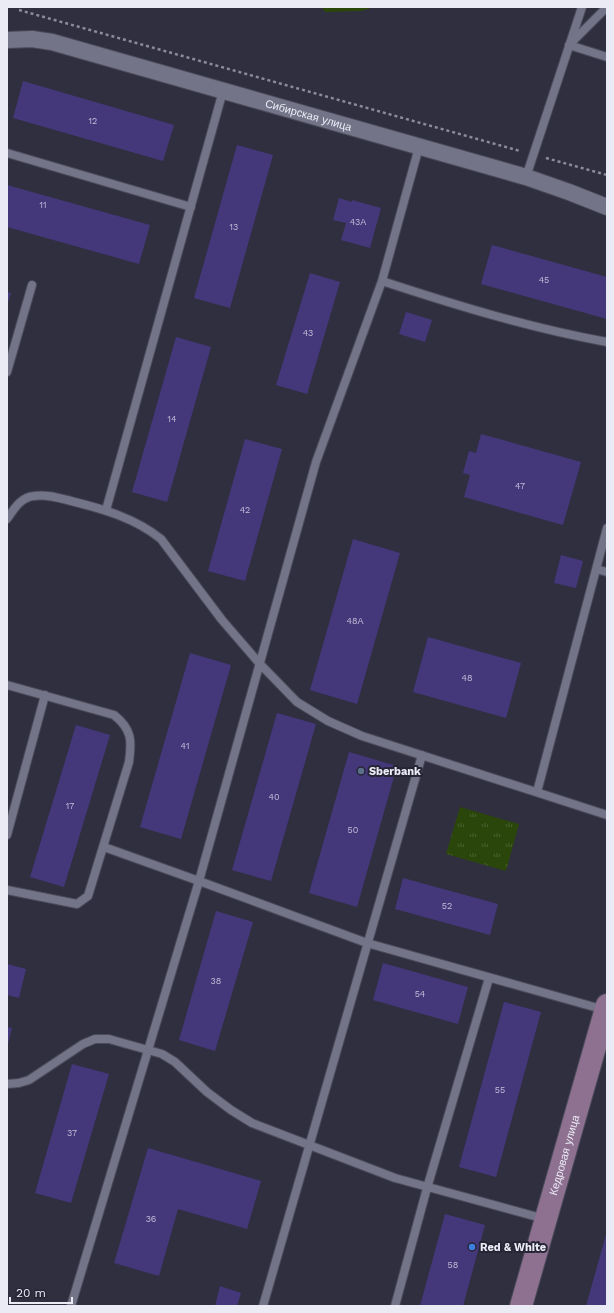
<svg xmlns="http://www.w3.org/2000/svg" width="614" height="1313" viewBox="0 0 614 1313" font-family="'Work Sans',sans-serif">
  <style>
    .forest { fill: url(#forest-firs) }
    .park { fill: url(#park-tufts) }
    .building { fill: #44387b }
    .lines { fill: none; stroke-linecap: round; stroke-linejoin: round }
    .lane-casing { stroke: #4b4a59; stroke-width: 10 }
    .street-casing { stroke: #4b4a59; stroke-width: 18 }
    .secondary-casing { stroke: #4b4a59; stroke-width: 24 }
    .path { stroke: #8c8b99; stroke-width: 2.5; stroke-dasharray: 3 3; stroke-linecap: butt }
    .lane { stroke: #747488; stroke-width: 8 }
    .street { stroke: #747488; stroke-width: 16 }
    .secondary { stroke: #8e7191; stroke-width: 22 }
    .service-dot { fill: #5c6f8a; stroke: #262536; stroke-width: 1.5 }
    .shop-dot { fill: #3f7fe0; stroke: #262536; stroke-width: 1.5 }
    .labels { text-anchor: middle; stroke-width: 4; stroke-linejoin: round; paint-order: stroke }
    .number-label { font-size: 9px; fill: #c1bed7 }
    .street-label { font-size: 11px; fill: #ebebf6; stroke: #262536 }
    .poi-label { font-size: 11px; font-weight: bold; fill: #ebebf6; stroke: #262536; text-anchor: start }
  </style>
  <defs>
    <pattern id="forest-firs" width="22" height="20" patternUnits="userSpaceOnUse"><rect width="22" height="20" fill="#2a460b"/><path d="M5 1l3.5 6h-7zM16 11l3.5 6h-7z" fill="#49612f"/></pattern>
    <pattern id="park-tufts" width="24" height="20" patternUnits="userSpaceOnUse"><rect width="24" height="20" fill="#2a460b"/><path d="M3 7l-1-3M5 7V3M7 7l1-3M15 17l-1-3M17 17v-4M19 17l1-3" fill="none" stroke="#49612f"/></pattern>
  </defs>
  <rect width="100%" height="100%" fill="#302f40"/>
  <!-- forest -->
  <path class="forest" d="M322 7H375L361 11 325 12Z"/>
  <!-- park -->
  <path class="park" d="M460 807 519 824 506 871 446 854Z"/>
  <!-- building -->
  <path class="building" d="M23 81 174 125 163 161 13 118Z
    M237 145 273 155 230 308 194 298Z
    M7 185 150 225 139 264 7 227Z
    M339 198 352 202V200L381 208 370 248 341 240 346 223 333 220Z
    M492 245 607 277V319L481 284Z
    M310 273 340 282 307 394 276 385Z
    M7 292 11 293 7 305Z
    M406 312 432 320 425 342 399 334Z
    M176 337 211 347 167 502 132 492Z
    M481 434 581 462 563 525 464 497 470 475 463 473 469 451 476 453Z
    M245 439 282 449 245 581 208 571Z
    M353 539 400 553 357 704 310 690Z
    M561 555 583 561 576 588 554 583Z
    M428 637 521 663 506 718 413 692Z
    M190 653 231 665 181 839 140 827Z
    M277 713 316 724 271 881 232 870Z
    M76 725 110 735 64 887 30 877Z
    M349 752 397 766 357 907 309 893Z
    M403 878 498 904 490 935 395 909Z
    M216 911 253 922 215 1051 179 1040Z
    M383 963 468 987 458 1024 373 1000Z
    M7 964 26 969 19 998 7 995Z
    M504 1002 541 1012 496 1177 459 1167Z
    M7 1027 12 1028 8 1044H7Z
    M72 1064 109 1074 71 1203 35 1193Z
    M148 1148 261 1181 247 1229 178 1209 159 1276 114 1263Z
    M445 1214 485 1225 463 1306H420Z
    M607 1231V1306H586Z
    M220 1286 241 1293 237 1306H215Z"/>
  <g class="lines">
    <defs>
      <path id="lane" d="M607 7 569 45 607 57
        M7 153 191 207
        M526 177 582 7
        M382 281C455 305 530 328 607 342
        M7 372 32 285
        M106 510 223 91
        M7 519C14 509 21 497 34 496 46 494 59 498 71 501 103 509 135 518 161 539L222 620 260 664 297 702 328 721 362 736 607 815
        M596 569 607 572
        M7 685 114 715C132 729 132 741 129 762L88 896 77 904 7 890
        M537 792 607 528
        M7 835 45 695
        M104 847 199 881 367 943 605 1010
        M7 1084 19 1083 29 1080 83 1044 95 1039H109L162 1054 175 1062 207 1092 231 1110 252 1123 395 1178 545 1219
        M71 1306 199 881 316 462 382 281 419 147
        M263 1306 422 755
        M395 1306 427 1188 489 978"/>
      <g id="street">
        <path id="s1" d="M7 40 32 39 52 42 526 177 569 192 607 207"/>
      </g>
      <g id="secondary">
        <path id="s2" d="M521 1306 607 1005"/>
      </g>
    </defs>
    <!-- lane casing -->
    <use href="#lane" class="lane-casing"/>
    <!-- street casing -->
    <use href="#street" class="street-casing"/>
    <!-- secondary casing -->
    <use href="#secondary" class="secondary-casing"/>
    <!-- path -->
    <path class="path" d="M19 10 520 151
      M546 158 607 175"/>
    <!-- lane -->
    <use href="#lane" class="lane"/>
    <!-- street -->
    <use href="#street" class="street"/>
    <!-- secondary -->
    <use href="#secondary" class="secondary"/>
  </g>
  <!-- markers -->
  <circle class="service-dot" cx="361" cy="771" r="4"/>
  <circle class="shop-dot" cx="472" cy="1247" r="4"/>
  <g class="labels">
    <!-- number labels -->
    <g class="number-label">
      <text x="93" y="124">12</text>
      <text x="43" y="208">11</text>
      <text x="358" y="225">43А</text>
      <text x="234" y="230">13</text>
      <text x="544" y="283">45</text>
      <text x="308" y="336">43</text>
      <text x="172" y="422">14</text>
      <text x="520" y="489">47</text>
      <text x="245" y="513">42</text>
      <text x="355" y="624">48А</text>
      <text x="467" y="681">48</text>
      <text x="185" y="749">41</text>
      <text x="274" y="800">40</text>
      <text x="70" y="809">17</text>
      <text x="353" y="833">50</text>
      <text x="447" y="909">52</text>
      <text x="216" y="984">38</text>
      <text x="420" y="997">54</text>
      <text x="500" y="1093">55</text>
      <text x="72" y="1136">37</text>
      <text x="151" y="1222">36</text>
      <text x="453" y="1268">58</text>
    </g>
    <!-- street labels -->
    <g class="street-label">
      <text dy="4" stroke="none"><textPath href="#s1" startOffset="312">Сибирская улица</textPath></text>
      <text dy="4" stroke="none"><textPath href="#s2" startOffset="157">Кедровая улица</textPath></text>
    </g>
    <!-- poi labels -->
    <g class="poi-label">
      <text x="369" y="775">Sberbank</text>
      <text x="480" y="1251">Red &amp; White</text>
    </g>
  </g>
  <!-- border -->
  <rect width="614" height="1313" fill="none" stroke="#ebebf6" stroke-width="16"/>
  <!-- scale -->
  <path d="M10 1297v6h62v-6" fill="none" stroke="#ebebf6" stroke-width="2"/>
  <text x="16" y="1297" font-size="12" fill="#ebebf6" stroke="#262536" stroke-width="3" paint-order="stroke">20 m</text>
</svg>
